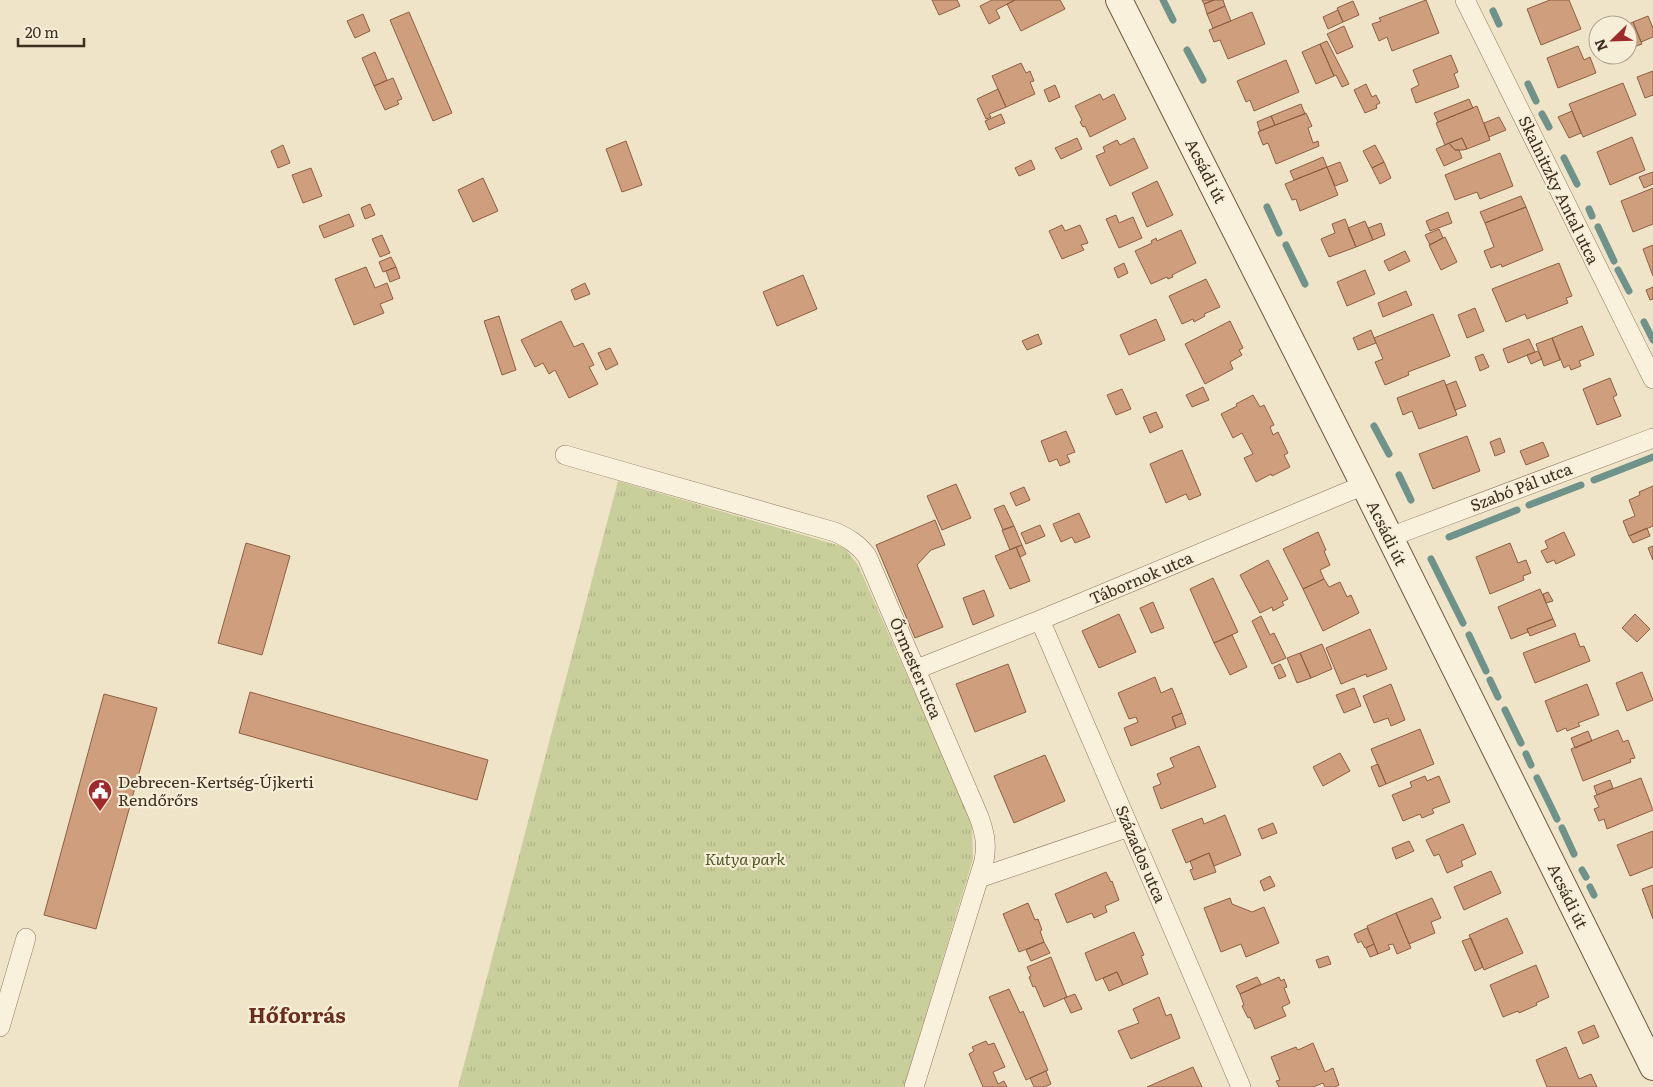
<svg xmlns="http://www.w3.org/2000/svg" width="1653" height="1087" viewBox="0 0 1653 1087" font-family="Literata,serif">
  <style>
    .park { fill: url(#park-tufts) }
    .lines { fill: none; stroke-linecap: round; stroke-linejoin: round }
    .stream { stroke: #6f938a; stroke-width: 7 }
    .building { fill: #cf9f7d; stroke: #8d5f41 }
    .minor-casing { stroke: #8d765c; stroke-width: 20 }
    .secondary-casing { stroke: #6f573f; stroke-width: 28 }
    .minor { stroke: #faf1dc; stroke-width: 19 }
    .secondary { stroke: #faf1dc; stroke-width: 26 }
    .labels { text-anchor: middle; stroke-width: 4.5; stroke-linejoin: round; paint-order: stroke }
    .street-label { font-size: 16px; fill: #3d2e20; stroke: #f7eed8 }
    .poi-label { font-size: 16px; fill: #3d2e20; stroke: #f7eed8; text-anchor: start }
    .park-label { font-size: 16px; font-style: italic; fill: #4d5a26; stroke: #f7eed8 }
    .district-label { font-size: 21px; font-weight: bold; fill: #6b2e1e; stroke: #f7eed8 }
  </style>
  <defs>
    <pattern id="park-tufts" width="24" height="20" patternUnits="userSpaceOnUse" patternTransform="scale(1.25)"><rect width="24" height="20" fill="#c9cf9b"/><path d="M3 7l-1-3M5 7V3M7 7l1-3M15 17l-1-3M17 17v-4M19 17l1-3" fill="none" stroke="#aeb285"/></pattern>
  </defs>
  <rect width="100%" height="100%" fill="#f0e4c8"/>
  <!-- park -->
  <path class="park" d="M618 481 844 547 858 565 972 822 973 859 904 1087H458Z"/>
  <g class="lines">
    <!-- stream -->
    <path class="stream" d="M1163 0 1173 20
      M1493 11 1499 24
      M1187 50 1203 80
      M1528 84 1536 101
      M1542 114 1549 127
      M1564 158 1577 184
      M1267 207 1279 233
      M1589 209 1592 216
      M1598 227 1614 261
      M1286 245 1305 284
      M1618 270 1629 291
      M1644 322 1653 340
      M1374 426 1389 454
      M1399 475 1411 500
      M1594 480 1653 457
      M1529 505 1581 485
      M1449 537 1517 510
      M1431 559 1463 623
      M1469 635 1486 671
      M1490 680 1498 697
      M1505 710 1521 743
      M1526 754 1531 765
      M1537 778 1557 819
      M1562 828 1574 854
      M1582 870 1586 877
      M1590 887 1594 895"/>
  </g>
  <!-- building -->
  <path class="building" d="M932 0H957L960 6 939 15Z
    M992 0H1015L996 10 1000 18 989 24 980 6Z
    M1015 0H1060L1065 9 1021 31 1007 4Z
    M1202 0H1214L1204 4Z
    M1214 0H1223L1225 6 1207 14 1204 4Z
    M1426 0 1439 33 1392 51 1387 37 1379 41 1372 24 1381 21 1379 18Z
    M1550 0H1569L1581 29 1541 45 1527 9Z
    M1353 1 1359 15 1343 22 1337 8Z
    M1225 6 1231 21 1213 28 1207 14Z
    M1338 10 1343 22 1328 29 1323 17Z
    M409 12 452 113 433 121 390 20Z
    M1252 12 1265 44 1228 59 1220 40 1214 42 1209 30Z
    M363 14 370 31 355 38 347 21Z
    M1648 16 1653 28V37L1641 42 1633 22Z
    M1633 22 1642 44 1628 49V25H1627Z
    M1344 26 1353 47 1337 54 1327 34Z
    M1327 41 1349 84 1342 87 1336 75 1334 76 1320 44Z
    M1320 44 1334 76 1316 84 1302 52Z
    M1578 46 1584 60 1590 57 1596 73 1558 88 1547 58Z
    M375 52 387 80 374 86 362 58Z
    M1451 55 1458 72 1454 74 1459 87 1416 103 1411 89 1419 85 1413 70Z
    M1286 60 1299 92 1254 111 1250 100 1246 102 1237 81Z
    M1021 63 1026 73 1030 71 1034 81 1030 82 1035 94 1006 107 992 76Z
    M1653 71V95L1645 98 1637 77Z
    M393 78 402 99 397 101 399 104 385 110 374 86Z
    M1623 83 1636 115 1583 137 1569 104Z
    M1366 84 1372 97 1376 95 1380 103 1376 105 1377 108 1365 113 1354 90Z
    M1055 85 1060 97 1049 102 1044 90Z
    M998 89 1006 107 989 114 991 117 986 119 977 99Z
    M1100 94 1103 100 1114 94 1126 119 1090 137 1085 126 1083 127 1080 122 1082 120 1075 106Z
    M1469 99 1473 108 1438 122 1434 113Z
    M1301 104 1305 114 1275 125 1271 116Z
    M1477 106 1490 140 1467 149 1462 138 1445 145 1436 123Z
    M1572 111 1581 133 1569 138 1558 117Z
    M1306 113 1312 126 1308 128 1313 143 1318 141 1319 146 1276 164 1268 143 1263 145 1258 132Z
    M1001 114 1005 123 989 130 985 121Z
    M1271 116 1275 125 1260 131 1257 122Z
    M1499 117 1506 130 1489 137 1484 123Z
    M1632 137 1645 170 1610 185 1597 152Z
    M1077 138 1082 149 1061 159 1055 148Z
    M1134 138 1148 168 1110 186 1096 156 1105 152 1103 147 1117 140 1120 145Z
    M1462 138 1467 149 1463 150H1455L1449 143Z
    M626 141 642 185 622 192 606 149Z
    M1449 143 1455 150H1459L1462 158 1444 166 1436 149Z
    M283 145 290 163 278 168 271 151Z
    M1375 145 1384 162 1372 168 1363 151Z
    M1500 153 1513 186 1480 199 1477 192 1455 200 1445 175Z
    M1323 157 1327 167 1294 180 1290 171Z
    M1031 160 1035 169 1019 176 1015 168Z
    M1340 162 1348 181 1335 186 1327 167Z
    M1384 162 1391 178 1380 184 1372 168Z
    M1327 167 1338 195 1300 211 1296 199 1292 200 1285 184Z
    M311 168 322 196 303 203 292 175Z
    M1653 172V184L1644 188 1639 177Z
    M483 178 498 211 473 222 458 190Z
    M1157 181 1173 215 1147 227 1132 193Z
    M1653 188V224L1633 232 1621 201Z
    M1521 196 1526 207 1485 223 1480 212Z
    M370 204 375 215 365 219 361 208Z
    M1526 207 1543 250 1502 267 1501 264 1491 268 1484 251 1494 247 1485 223Z
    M1448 212 1452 223 1430 231 1426 221Z
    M349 214 354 226 324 238 319 226Z
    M1116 215 1119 223 1133 217 1142 238 1119 248 1106 219Z
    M1345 219 1356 247 1329 257 1321 239 1335 233 1332 224Z
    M1365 221 1373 240 1356 247 1348 228Z
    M1381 223 1385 235 1373 240 1368 228Z
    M1062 225 1065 231 1080 225 1088 243 1081 245 1084 250 1062 259 1049 231Z
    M1439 229 1443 238 1430 245 1425 235Z
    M1181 230 1196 263 1172 275 1173 277 1168 279 1167 277 1151 284 1135 251 1152 243 1151 241 1156 238 1157 241Z
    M382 235 390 253 380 257 372 239Z
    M1445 237 1457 262 1441 270 1429 245Z
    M1653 245V276L1643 249Z
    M1405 251 1410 261 1389 271 1384 261Z
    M391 257 396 267 383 272 379 262Z
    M1124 263 1128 273 1118 278 1114 268Z
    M1559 263 1572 296 1566 298 1568 303 1527 319 1525 314 1506 322 1492 289Z
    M366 267 375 288 387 283 393 299 380 304 384 313 354 325 335 279Z
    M396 267 400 278 390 282 386 271Z
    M1365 270 1375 294 1347 306 1337 282Z
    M803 275 817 309 777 326 763 292Z
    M1206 279 1220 307 1204 314 1205 316 1194 322 1193 319 1182 324 1169 296Z
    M585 283 590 294 575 300 571 290Z
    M1653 287V299L1650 300 1646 290Z
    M1406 291 1412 305 1383 317 1378 303Z
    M1475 308 1484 331 1467 338 1458 315Z
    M1433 314 1450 356 1408 372 1409 375 1385 385 1375 362 1383 359 1374 338Z
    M499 316 516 370 502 375 484 321Z
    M1156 319 1165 340 1129 355 1120 335Z
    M561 321 574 347 583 343 594 365 589 367 598 384 569 398 555 370 549 374 543 363 535 367 521 340Z
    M1230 321 1243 348 1239 350 1242 355 1230 362 1233 369 1205 384 1185 344Z
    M1582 326 1594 355 1579 361 1581 366 1571 370 1569 365 1564 368 1552 338Z
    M1371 330 1376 343 1358 350 1353 338Z
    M1038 334 1042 344 1027 350 1022 341Z
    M1552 338 1560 360 1544 366 1536 344Z
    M1529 339 1535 352 1508 363 1503 349Z
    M610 348 618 364 606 370 598 353Z
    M1538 351 1542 359 1531 364 1527 355Z
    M1483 354 1489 367 1480 371 1475 357Z
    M1610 378 1617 395 1613 397 1621 416 1597 425 1583 389Z
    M1444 380 1457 415 1419 429 1412 411 1403 415 1397 398Z
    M1456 381 1466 406 1455 410 1446 385Z
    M1203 387 1209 400 1192 407 1186 395Z
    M1122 389 1131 409 1116 415 1107 395Z
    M1253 395 1260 407 1264 405 1274 425 1270 427 1273 435 1278 432 1288 453 1284 455 1290 467 1272 476 1271 474 1256 482 1244 458 1253 454 1242 433 1233 438 1221 414 1237 406 1236 404Z
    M1156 412 1163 427 1150 433 1143 417Z
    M1066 431 1075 452 1067 455 1070 462 1060 466 1057 459 1049 462 1041 441Z
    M1467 436 1480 471 1433 489 1419 454Z
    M1500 438 1505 452 1495 456 1490 442Z
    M1543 442 1549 456 1526 465 1520 451Z
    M1182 450 1201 495 1189 500 1186 494 1166 503 1150 464Z
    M956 484 971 518 942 530 927 496Z
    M1653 486V526L1629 536 1623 521 1635 516 1629 500 1640 495 1639 492Z
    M1024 487 1030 500 1016 506 1010 493Z
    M1004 505 1014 526 1003 530 994 509Z
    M1079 513 1090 537 1075 543 1072 537 1061 542 1053 524Z
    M935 520 945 545 931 550 917 565 943 627 915 638 876 545Z
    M1040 525 1045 536 1026 544 1021 533Z
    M1014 526 1022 545 1010 550 1002 530Z
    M1647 528 1650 536 1633 543 1629 536Z
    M1318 532 1326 550 1324 551 1330 565 1320 570 1324 579 1303 589 1283 549Z
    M1564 532 1575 555 1556 564 1554 560 1547 563 1541 551 1548 548 1545 541Z
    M246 543 290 556 262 655 218 643Z
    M1510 543 1518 563 1526 560 1531 573 1523 576 1524 580 1490 594 1476 557Z
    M1022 545 1026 554 1020 557 1016 547Z
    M1653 546V560L1648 548Z
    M1016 547 1030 581 1010 589 995 556Z
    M1268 560 1288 599 1282 602 1284 605 1273 611 1272 607 1260 613 1240 575Z
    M1213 578 1238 632 1214 643 1190 589Z
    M1324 579 1329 587 1340 582 1347 597 1351 595 1359 613 1323 631 1303 589Z
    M1540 589 1553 619 1527 629 1528 632 1511 639 1498 607Z
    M984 590 994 616 973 625 963 598Z
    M1548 592 1553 601 1546 603 1543 594Z
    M1153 602 1164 628 1151 633 1140 608Z
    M1119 614 1136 652 1099 668 1082 631Z
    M1635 614 1650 629 1637 642 1622 628Z
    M1261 616 1270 635 1274 633 1286 658 1272 664 1252 621Z
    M1553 619 1556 626 1530 636 1527 629Z
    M1370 629 1387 669 1367 677 1366 674 1341 684 1326 648Z
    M1575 633 1580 647 1584 646 1590 661 1535 683 1523 653Z
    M1232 635 1247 667 1230 675 1214 643Z
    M1322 644 1332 669 1311 678 1300 653Z
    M1300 653 1311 678 1297 683 1287 658Z
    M1008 664 1026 712 975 732 956 684Z
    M1280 664 1286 676 1279 679 1274 667Z
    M1642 672 1653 700 1627 711 1616 683Z
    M1155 677 1161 693 1172 688 1182 713 1172 717 1176 728 1131 746 1124 728 1138 722 1136 717 1129 719 1118 693Z
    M1391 684 1405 720 1391 726 1388 718 1374 723 1363 696Z
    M1587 684 1599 715 1578 723 1580 726 1567 731 1566 728 1557 732 1545 701Z
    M1354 688 1361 706 1344 713 1336 695Z
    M250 692 488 760 477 800 239 733Z
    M104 694 157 708 96 929 44 915Z
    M1182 713 1186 724 1176 728 1172 717Z
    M1420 729 1434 764 1386 784 1371 749Z
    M1618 730 1623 742 1628 740 1635 758 1630 759 1631 762 1583 781 1571 749Z
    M1588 731 1592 741 1575 748 1571 738Z
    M1199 746 1216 787 1161 809 1153 787 1161 784 1157 774 1174 767 1170 758Z
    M1340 753 1350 771 1323 786 1313 767Z
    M1045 755 1065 801 1014 823 994 776Z
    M1378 764 1386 784 1379 787 1371 767Z
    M1425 776 1427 781 1439 776 1450 802 1432 809 1434 813 1422 818 1420 814 1403 821 1392 795 1412 787 1410 782Z
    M1641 778 1653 810 1607 829 1604 819 1599 821 1594 809 1599 807 1594 796Z
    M1610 780 1613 788 1597 795 1594 786Z
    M1225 815 1241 855 1214 866 1209 853 1186 863 1172 830 1202 818 1204 824Z
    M1273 823 1277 833 1262 839 1258 829Z
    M1463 824 1476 854 1461 861 1463 866 1447 873 1439 854 1434 856 1426 840Z
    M1653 831V867L1630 876 1617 845Z
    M1409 841 1414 851 1396 859 1392 848Z
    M1209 853 1216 872 1194 880 1190 870 1193 869 1190 861Z
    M1491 871 1501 893 1464 910 1454 887Z
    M1106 872 1111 882 1112 881 1119 900 1105 906 1107 912 1094 918 1092 913 1067 923 1055 894Z
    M1270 876 1275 886 1264 891 1260 881Z
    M1653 885V919L1642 889Z
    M1230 898 1232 904 1252 912 1264 907 1279 943 1246 957 1241 944 1221 952 1204 908Z
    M1432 898 1441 918 1431 922 1435 933 1409 944 1396 913Z
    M1028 903 1035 920 1038 919 1042 930 1040 931 1044 942 1019 952 1003 914Z
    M1396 913 1411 948 1397 954 1393 944 1388 945 1390 949 1378 954 1367 926Z
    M1507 918 1523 953 1484 970 1469 935Z
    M1367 928 1374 944 1365 948 1361 941 1358 943 1354 934Z
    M1134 932 1144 955 1141 956 1148 974 1123 985 1117 972 1096 981 1085 953Z
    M1471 938 1483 967 1475 971 1462 941Z
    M1044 942 1050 953 1031 961 1026 950Z
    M1374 944 1378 954 1370 957 1366 948Z
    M1328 956 1331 964 1319 968 1316 960Z
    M1051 957 1067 997 1044 1007 1035 986 1033 987 1029 977 1031 976 1027 967Z
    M1536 965 1549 997 1536 1003 1537 1005 1519 1013 1518 1011 1503 1017 1490 985Z
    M1117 972 1123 985 1109 991 1103 978Z
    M1257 977 1261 984 1240 994 1236 986Z
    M1279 977 1281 981 1284 979 1287 987 1284 988 1290 1003 1282 1007 1286 1016 1255 1029 1250 1017 1248 1018 1242 1006 1244 1005 1240 994Z
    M1009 989 1020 1013 1023 1011 1048 1070 1026 1080 989 997Z
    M1075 994 1082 1009 1071 1013 1064 998Z
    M1159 997 1166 1016 1171 1014 1180 1038 1131 1059 1118 1031 1139 1023 1133 1009Z
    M1594 1025 1599 1037 1583 1044 1578 1032Z
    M986 1041 988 1045 994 1043 1005 1067 993 1072 998 1084 1004 1081 1007 1087H983L969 1054 974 1051 972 1047Z
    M1313 1043 1325 1072 1333 1068 1339 1085 1335 1087H1325L1323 1083 1313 1087H1279L1276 1081 1280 1080 1271 1057 1296 1047 1298 1050Z
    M1566 1047 1579 1079 1591 1074 1597 1087H1547L1536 1060Z
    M1193 1067 1202 1087H1147Z
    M1046 1071 1051 1084 1045 1087H1034L1030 1078Z"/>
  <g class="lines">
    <defs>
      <path id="minor" d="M1465 0 1653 379
        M565 455 835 532C848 538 858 544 867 556L979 817C985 834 987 844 984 861L914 1087
        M1390 537 1653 438
        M1040 620 1241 1087
        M917 669 1040 620 1364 485
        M979 878 1129 827
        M0 1027 26 938"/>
      <path id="secondary" d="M1119 0 1364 485 1653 1067"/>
    </defs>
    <!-- minor casing -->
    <use href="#minor" class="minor-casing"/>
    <!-- secondary casing -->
    <use href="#secondary" class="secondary-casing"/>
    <!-- minor -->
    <use href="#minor" class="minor"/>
    <!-- secondary -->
    <use href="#secondary" class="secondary"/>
  </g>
  <!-- icons -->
  <defs>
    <symbol id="civic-pin" viewBox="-11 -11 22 30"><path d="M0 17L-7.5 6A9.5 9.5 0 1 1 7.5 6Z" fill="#9e2a2b" stroke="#f7eed8"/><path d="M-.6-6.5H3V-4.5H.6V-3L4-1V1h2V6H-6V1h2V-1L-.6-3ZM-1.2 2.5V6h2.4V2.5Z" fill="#fff"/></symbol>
  </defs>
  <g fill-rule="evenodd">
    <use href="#civic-pin" x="86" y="777" width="28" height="38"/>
  </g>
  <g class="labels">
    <!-- street labels -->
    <g class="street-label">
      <text transform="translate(1206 171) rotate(63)" y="6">Acsádi út</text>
      <text transform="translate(1559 190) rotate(64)" y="6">Skalnitzky Antal utca</text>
      <text transform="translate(1521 487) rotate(-21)" y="6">Szabó Pál utca</text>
      <text transform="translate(1387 533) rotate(64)" y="6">Acsádi út</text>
      <text transform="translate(1141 578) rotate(-23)" y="6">Tábornok utca</text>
      <text transform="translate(916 668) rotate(67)" y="6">Őrmester utca</text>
      <text transform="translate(1141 854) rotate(67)" y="6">Százados utca</text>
      <text transform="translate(1568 896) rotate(64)" y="6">Acsádi út</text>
    </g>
    <!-- poi labels -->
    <g class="poi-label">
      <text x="118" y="788">Debrecen-Kertség-Újkerti<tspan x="118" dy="18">Rendőrőrs</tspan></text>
    </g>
    <!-- park labels -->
    <g class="park-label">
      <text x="745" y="865">Kutya park</text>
    </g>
    <!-- district labels -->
    <g class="district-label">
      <text x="297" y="1023">Hőforrás</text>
    </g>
  </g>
  <!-- north arrow -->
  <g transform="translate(1613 40) rotate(247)"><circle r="24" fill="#f7eed8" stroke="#ada18e"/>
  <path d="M0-4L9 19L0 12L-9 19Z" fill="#9e2a2b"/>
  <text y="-8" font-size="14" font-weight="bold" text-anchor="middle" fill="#3d2e20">N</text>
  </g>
  <!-- scale -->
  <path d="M18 38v8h66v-8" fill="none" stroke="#3d2e20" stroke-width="2.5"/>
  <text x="25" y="38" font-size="15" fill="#3d2e20" stroke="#f7eed8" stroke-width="4" paint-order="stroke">20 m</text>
</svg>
